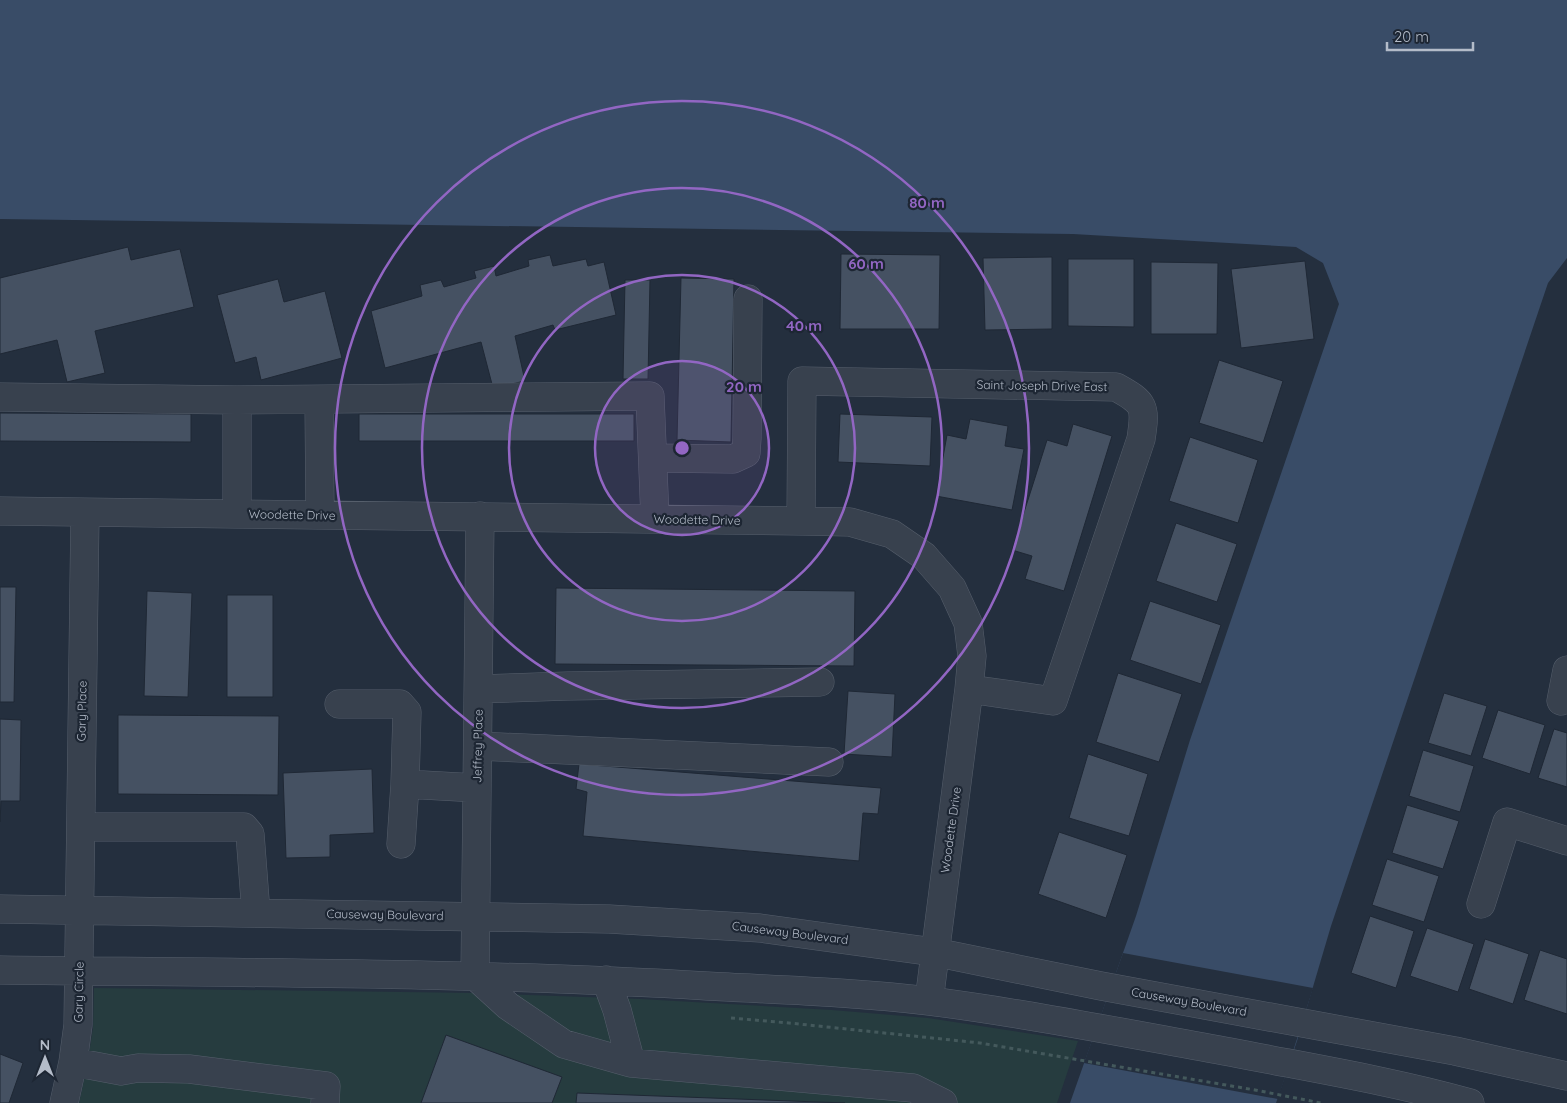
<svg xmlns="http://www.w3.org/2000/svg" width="1567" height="1103" viewBox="0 0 1567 1103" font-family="Quicksand,sans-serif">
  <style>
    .green { fill: #263c3f }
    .water { fill: #394c67 }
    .pier { fill: #242f3e }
    .building { fill: #455162; stroke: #1f2835 }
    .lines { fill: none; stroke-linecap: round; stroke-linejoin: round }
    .minor-casing { stroke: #565f6c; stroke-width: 29 }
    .path { stroke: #44595c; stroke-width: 3; stroke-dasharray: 4 4; stroke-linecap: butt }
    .minor { stroke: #38414e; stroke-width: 28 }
    .ring { fill: none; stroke: #9266c3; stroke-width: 2.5 }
    .labels { text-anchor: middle; stroke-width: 4.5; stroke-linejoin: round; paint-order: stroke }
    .street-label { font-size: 12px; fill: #b4bcc9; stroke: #1d2633 }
    .centre { fill: #9266c3; stroke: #1d2633; stroke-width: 2.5 }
    .ring-label { font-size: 15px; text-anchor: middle; font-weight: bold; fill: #9266c3; stroke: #1d2633; stroke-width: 4.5; stroke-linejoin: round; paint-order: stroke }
  </style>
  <rect width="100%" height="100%" fill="#242f3e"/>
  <!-- green -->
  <path class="green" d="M94 988 475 993 640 999 832 1010 928 1018 1078 1041 1057 1103H79L87 1066 93 1028Z"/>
  <!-- water -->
  <path class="water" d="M0 0H1567V258L1548 283 1331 926 1297 1041 1276 1103H1070L1136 916 1190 740 1339 304 1323 263 1296 247 1073 234 0 219Z"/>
  <!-- pier -->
  <path class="pier" d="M1123 953 1313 988 1278 1099 1084 1063Z"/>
  <!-- building -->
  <path class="building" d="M128 247 131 260 180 249 194 307 95 331 105 373 67 382 57 340 0 354V278Z
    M841 254 940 255 939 329H840Z
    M550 255 553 266 586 259 588 266 604 262 616 315 555 330 553 325 515 336 525 381 493 388 481 342 385 368 371 311 422 296 420 285 441 280 444 287 476 278 474 271 494 266 496 276 529 266 528 260Z
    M1052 257V329L985 330 983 258Z
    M1068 259H1134V327L1068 326Z
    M1305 261 1314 339 1241 348 1231 269Z
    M1151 262 1218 263 1217 334H1151Z
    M681 278 734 279 731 442 677 440Z
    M278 279 284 302 325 291 342 358 261 380 256 357 235 363 217 295Z
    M625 280H650L648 379H623Z
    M1219 360 1283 381 1263 443 1199 423Z
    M0 413 191 414V442L0 441Z
    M359 414H634V441H359Z
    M840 414 932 417 930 466 838 462Z
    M970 419 1008 426 1005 446 1024 449 1012 510 936 496 947 435 966 439Z
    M1073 424 1112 436 1064 591 1025 579 1032 556 1012 550 1047 440 1067 446Z
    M1190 437 1258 460 1238 523 1169 501Z
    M1176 523 1237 544 1217 602 1156 581Z
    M0 587H16L14 702H0Z
    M556 588 855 591 854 666 555 664Z
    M147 591 192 593 188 697 144 696Z
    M227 595H273V697H227Z
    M1150 601 1221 625 1201 684 1130 660Z
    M1118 673 1182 694 1159 762 1096 742Z
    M848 691 895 694 892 757 844 754Z
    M1444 693 1487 706 1471 756 1428 743Z
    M1498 710 1545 725 1530 774 1482 758Z
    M118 715 279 716 278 795 118 794Z
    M0 719 21 720 20 801H1L0 822Z
    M1554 729 1567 733V787L1538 778Z
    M1423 750 1474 766 1460 812 1409 796Z
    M1088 754 1148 774 1129 836 1069 818Z
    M579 764 881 788 878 814 863 813 859 861 583 836 587 792 576 789Z
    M372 769 374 833 330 835V857L286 858 283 773Z
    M1407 805 1459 821 1443 869 1392 853Z
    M1059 832 1127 855 1106 918 1038 894Z
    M1387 859 1439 876 1424 922 1372 905Z
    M1370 916 1414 931 1396 988 1351 973Z
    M1427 928 1474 944 1458 992 1410 976Z
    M1485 939 1529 954 1513 1004 1469 989Z
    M1540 950 1567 959V1014L1524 1000Z
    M446 1035 562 1077 552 1103H421Z
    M0 1054 23 1063 9 1103H0Z
    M577 1093 845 1103H576Z"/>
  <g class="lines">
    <defs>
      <path id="minor" d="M0 397 237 400 650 396 655 519
        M237 400V514
        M319 400 320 515
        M653 458 733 459 746 453 747 438 748 299
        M0 511 801 521 850 522 892 534 924 556 952 588 968 623 972 656 969 689 929 1001
        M480 516 475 976 508 1006 564 1044 631 1063 913 1088 943 1103
        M801 521 802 381 1116 387C1145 403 1146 406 1141 439L1053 701 969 689
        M479 689 568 686 820 682
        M1561 701 1567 670
        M339 704H400L407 712 405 784 477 788
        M478 746 829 762
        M81 827H244L250 834 256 913
        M401 844 405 784
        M1481 904 1507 822 1567 841
        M0 909 609 919 760 928 934 952 1101 986 1455 1051 1567 1076
        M0 970C236 973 472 972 707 986 781 990 856 992 929 1001 1030 1014 1130 1034 1230 1052 1311 1068 1392 1081 1470 1103
        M606 980 617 1010 631 1063
        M73 1062 121 1071 138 1068 189 1069 326 1086 325 1103
        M64 1103 73 1062 78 1025 85 513"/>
    </defs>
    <!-- minor casing -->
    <use href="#minor" class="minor-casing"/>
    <!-- path -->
    <path class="path" d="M731 1018 789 1023 980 1043 1255 1090 1321 1103"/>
    <!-- minor -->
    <use href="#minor" class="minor"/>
  </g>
  <!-- distance rings -->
  <circle cx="682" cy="448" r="87" fill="#9266c3" fill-opacity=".12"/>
  <g class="ring">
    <circle cx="682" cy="448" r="87"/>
    <circle cx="682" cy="448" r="173"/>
    <circle cx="682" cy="448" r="260"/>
    <circle cx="682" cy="448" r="347"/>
  </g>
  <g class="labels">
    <!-- street labels -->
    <g class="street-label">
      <text transform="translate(1042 386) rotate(1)" y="4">Saint Joseph Drive East</text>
      <text transform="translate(292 515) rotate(1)" y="4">Woodette Drive</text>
      <text transform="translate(697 520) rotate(1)" y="4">Woodette Drive</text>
      <text transform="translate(82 711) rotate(-89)" y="4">Gary Place</text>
      <text transform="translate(478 746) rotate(-89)" y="4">Jeffrey Place</text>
      <text transform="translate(951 830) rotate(-82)" y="4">Woodette Drive</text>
      <text transform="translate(385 915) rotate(1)" y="4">Causeway Boulevard</text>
      <text transform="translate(790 933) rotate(7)" y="4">Causeway Boulevard</text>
      <text transform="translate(79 992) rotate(-89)" y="4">Gary Circle</text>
      <text transform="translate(1189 1002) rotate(10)" y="4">Causeway Boulevard</text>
    </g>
  </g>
  <circle cx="682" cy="448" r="8" class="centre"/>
  <g class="ring-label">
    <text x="927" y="208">80 m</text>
    <text x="866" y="269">60 m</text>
    <text x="804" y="331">40 m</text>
    <text x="744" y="392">20 m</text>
  </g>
  <!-- north arrow -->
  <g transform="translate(45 1058)" stroke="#1d2633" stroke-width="4" paint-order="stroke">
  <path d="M0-4L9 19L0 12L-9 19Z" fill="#b4bcc9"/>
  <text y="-8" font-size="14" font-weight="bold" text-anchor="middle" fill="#b4bcc9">N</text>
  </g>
  <!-- scale -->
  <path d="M1387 42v8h86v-8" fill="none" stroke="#b4bcc9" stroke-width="2.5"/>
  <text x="1394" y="42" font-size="15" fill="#b4bcc9" stroke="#1d2633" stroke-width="4" paint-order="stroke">20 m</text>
</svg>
